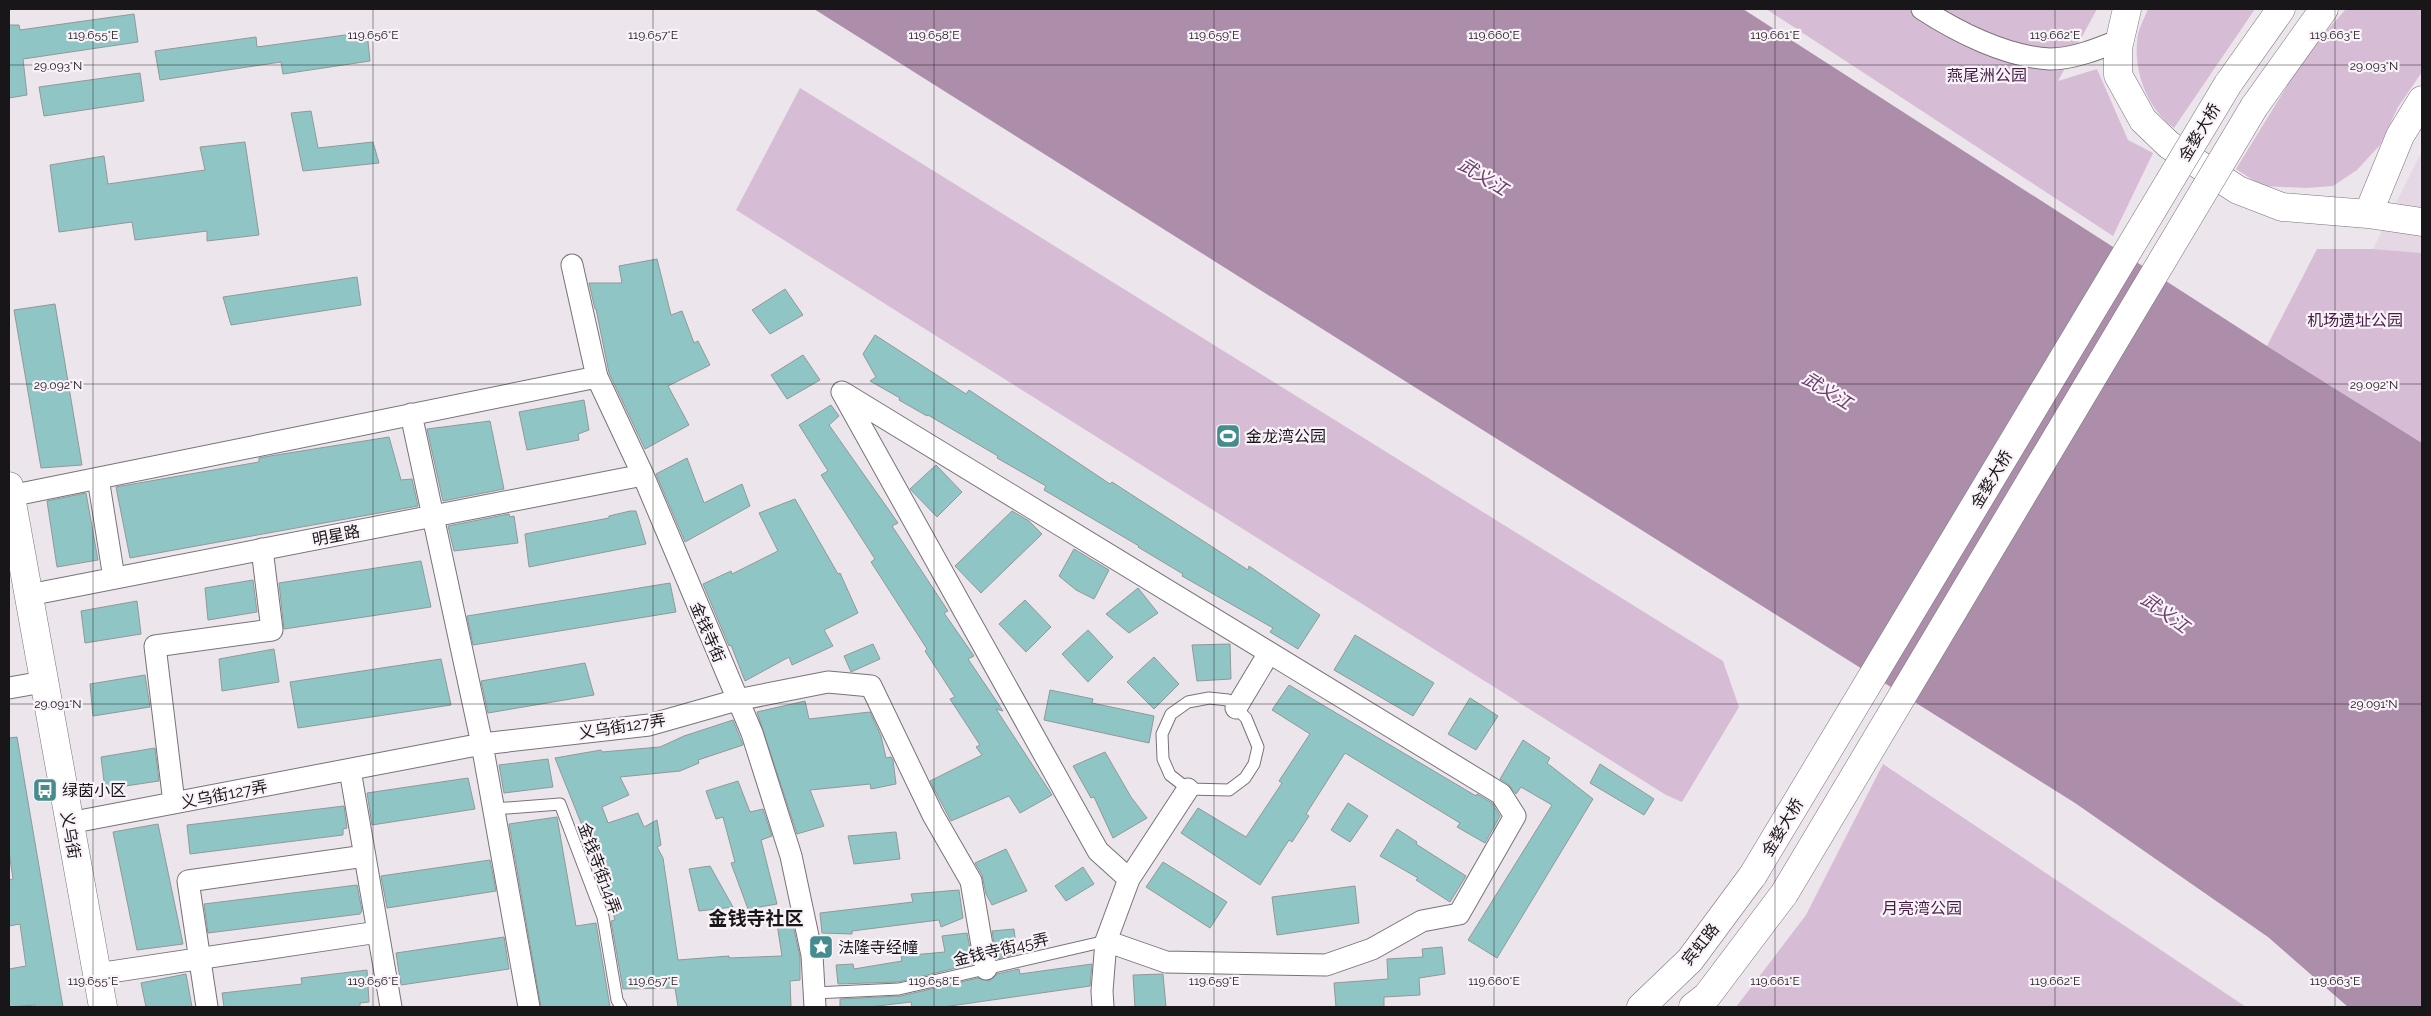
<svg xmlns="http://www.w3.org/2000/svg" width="2431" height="1016" viewBox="0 0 2431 1016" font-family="Raleway,'Noto Sans SC',sans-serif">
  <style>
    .built { fill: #e5d8e4 }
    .green { fill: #d6bdd5 }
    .water { fill: #ac8eab }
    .building { fill: #90c5c5; stroke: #909999 }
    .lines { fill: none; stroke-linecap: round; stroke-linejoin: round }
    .lane-casing { stroke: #797379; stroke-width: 13 }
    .street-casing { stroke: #797379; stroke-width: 23 }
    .secondary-casing { stroke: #797379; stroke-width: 29 }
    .lane { stroke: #fff; stroke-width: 11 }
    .street { stroke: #fff; stroke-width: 21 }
    .secondary { stroke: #fff; stroke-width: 28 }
    .secondary-bridge-casing { stroke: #797379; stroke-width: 29; stroke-linecap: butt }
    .secondary-bridge { stroke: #fff; stroke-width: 28 }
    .ticks { fill: none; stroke: #181618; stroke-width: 1; stroke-opacity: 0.45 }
    .labels { text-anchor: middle; stroke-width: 4.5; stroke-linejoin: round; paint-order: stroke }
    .park-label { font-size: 16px; fill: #451d45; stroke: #f9f3f9 }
    .street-label { font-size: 16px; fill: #181618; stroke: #f9f3f9 }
    .poi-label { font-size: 16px; fill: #181618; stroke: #f9f3f9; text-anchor: start }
    .water-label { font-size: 18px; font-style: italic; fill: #6a406a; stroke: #f9f3f9 }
    .quarter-label { font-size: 19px; font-weight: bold; fill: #181618; stroke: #f9f3f9 }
    .ticks-label { font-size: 12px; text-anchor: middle; fill: #181618; stroke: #f9f3f9; stroke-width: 4.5; stroke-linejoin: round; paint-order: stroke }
  </style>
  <rect width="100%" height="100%" fill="#ece5ec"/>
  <!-- built -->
  <path class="built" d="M2422 151V253L2373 249Z"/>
  <!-- green -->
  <path class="green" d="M1766 9H2097L2058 81 2097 69 2128 140 2153 153 2113 236Z
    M2148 9H2255L2174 128C2146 107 2132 69 2138 34 2140 26 2145 17 2148 9Z
    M2346 9H2422V72L2398 107 2380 145 2357 170 2333 186 2307 188 2262 186 2236 169 2308 52Z
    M800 88 1723 661 1739 707 1682 802 1666 795 736 210Z
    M2317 249H2373L2422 253V443L2267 346Z
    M1883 764 2246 1007H1736L1806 915Z"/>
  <!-- water -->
  <path class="water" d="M814 9H1743L2267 346 2422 443V1007H2348L2268 937 2075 803Z"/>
  <!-- building -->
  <path class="building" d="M134 14 138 42 23 59 27 95 9 98V25H19L20 30Z
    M367 32 370 61 283 74 281 62 160 80 155 51 256 37 257 47Z
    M140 73 144 101 44 116 39 87Z
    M311 111 318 148 373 142 379 163 303 171 291 113Z
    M245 142 259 235 207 241V231L135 240 132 222 59 232 50 165 104 156 108 184 205 170 200 147Z
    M657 259 671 315 682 311 694 343 698 341 710 365 668 386 689 425 645 449 609 373 596 309H595L589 283H622L619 266Z
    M357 277 361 305 231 325 223 297Z
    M785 289 803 315 770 334 752 310Z
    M55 304 82 465 41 468 14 310Z
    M875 335 966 394 969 390 1110 484 1112 482 1248 570 1249 566 1320 615 1298 649 1270 632 1273 628 1182 576 1183 574 1138 547 1139 546 1044 490 1046 486 997 458 998 456 928 415 927 416 899 400 900 398 870 381 876 377 863 354Z
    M803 355 820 380 787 399 771 375Z
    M584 400 589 430 578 434 579 440 527 450 519 412Z
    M831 405 839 416 829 425 898 523 892 526 948 611 944 613 974 656 968 659 1003 711 996 709 1052 795 1020 813 1009 796 951 821 930 781 982 755 976 747 980 745 950 699 955 697 925 651 927 649 871 562 875 559 821 475 828 471 799 425Z
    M490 421 504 489 443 501 427 429Z
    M389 437 401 480 412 479 418 506 130 558 116 487 259 462V458L270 456Z
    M687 458 704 503 742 484 750 506 685 542 656 474Z
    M936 465 962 492 937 517 910 489Z
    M86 493 98 560 57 567 47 501Z
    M795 499 838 574 840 573 858 613 824 630 833 646 792 665 789 657 745 681 731 645 729 646 703 584 731 571 732 574 778 551 759 513Z
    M630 511H636L646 544 529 567 525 534 609 518V516Z
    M1012 511 1029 521 1042 534 981 593 955 566Z
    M509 514 510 517 514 516 518 543 454 551 448 526Z
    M1074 549 1109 570 1094 599 1076 590 1059 576Z
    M421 561 431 607 284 629 279 583Z
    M253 580 257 612 208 620 205 588Z
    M670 583 676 612 473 645 467 616Z
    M1138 588 1158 613 1129 633 1106 614Z
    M1025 600 1051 627 1026 652 999 624Z
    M137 601 141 634 85 643 81 611Z
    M1088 630 1113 657 1088 682 1062 654Z
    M1355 635 1434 683 1413 716 1334 670Z
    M873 644 880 659 851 672 844 656Z
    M1230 644 1231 679 1197 681 1192 645Z
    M274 649 279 682 222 691 219 659Z
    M1154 657 1179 684 1154 709 1127 682Z
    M441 659 451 705 298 728 290 682Z
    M585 663 594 695 488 713 481 681Z
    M145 675 150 707 93 716 90 684Z
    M1289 685 1476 796 1477 794 1492 803 1500 816 1485 843 1457 827 1460 823 1345 753 1306 814 1309 816 1292 842 1289 840 1260 885 1181 833 1198 808 1246 837 1282 783 1279 781 1310 734 1272 710Z
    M1050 690 1093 699 1092 703 1154 716 1149 743 1044 720Z
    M1470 698 1498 716 1476 750 1448 734Z
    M805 701 809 719 870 712 881 736 886 758 891 757 893 760 896 784 871 789 870 784 810 790 824 826 797 834 757 712Z
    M733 720 743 745 698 760 699 763 680 771 620 777 629 795 602 807 608 823 638 813 644 827 657 820 661 845 657 847 663 858 678 960 729 956V958L782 956 777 924 793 925 800 957V980L790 981 791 1007H678L675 988 623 989 611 921 615 920 606 891 608 890 555 758 601 750 602 752 660 747 684 736Z
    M17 737 63 1007H35V1005L9 1007V969L26 966 20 924 9 926V880L13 879 9 852V738Z
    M1523 740 1550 758 1547 763 1593 799 1497 958 1468 940 1552 805 1521 787 1516 794 1508 784 1500 779Z
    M155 748 159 781 105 789 101 757Z
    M1105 752 1131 797 1147 818 1113 838 1094 797 1091 798 1073 766Z
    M548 759 553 787 504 793 499 765Z
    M1600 764 1654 799 1644 815 1590 783Z
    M468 778 475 809 372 825 367 793Z
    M738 781 750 812 763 809 772 836 761 840 777 904 748 909 731 863 735 862 723 817 716 819 706 791Z
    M1348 803 1368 816 1350 842 1331 830Z
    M344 806 347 828 343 829V835L190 854 187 825Z
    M557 817 576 926 596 923 610 1007H541L509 824Z
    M158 824 183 944 137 950 113 832Z
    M1397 829 1417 842 1416 844 1466 876 1450 902 1416 880 1418 878 1380 856Z
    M896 832 900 859 854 864 848 836Z
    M1006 849 1027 891 992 905 986 894 982 875 975 863Z
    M490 860 496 891 387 908 381 876Z
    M1163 862 1227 902 1210 928 1146 887Z
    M710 866 733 907 699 911 689 869Z
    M1083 867 1094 884 1066 901 1055 886Z
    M357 885 362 911 360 914 208 933 204 904Z
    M1355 886 1359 923 1277 935 1272 897Z
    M959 890 963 918 941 927 939 920 852 931V934L822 933 820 913 913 902 911 894Z
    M1014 929 1017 954 997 959 992 931Z
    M967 933 973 964 898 982 838 984 836 965 853 964 854 969 902 961 901 956 945 952 942 936Z
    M504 937 509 969 401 985 396 953Z
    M1442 947 1445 974 1419 978 1420 995 1384 997V1007H1336L1334 983 1388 979 1387 959 1423 957 1422 949Z
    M1092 964 1090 986 943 1007H912L911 1002 869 1007H840V999L901 996 978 978 989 981 997 974 1019 969 1020 974Z
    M367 970 369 1002 360 1003V1007H224L222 993 302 984 301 978Z
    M186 974 192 1007H146L141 983Z
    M1163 974 1166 1007H1135L1133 975Z"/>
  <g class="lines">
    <defs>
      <path id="lane" d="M1209 698 1228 700 1246 718 1258 747 1254 764 1245 778 1229 790 1188 789 1170 775 1163 759 1162 734 1171 714 1188 702Z
        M494 809 560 804 603 917 617 1000 621 1007
        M814 993 899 989 1106 941"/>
      <path id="street" d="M1922 9C1957 32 2007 57 2050 59 2073 59 2098 49 2120 40
        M572 265 597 377 643 475 752 733 791 856 812 955 815 1007
        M411 414 482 744 529 1007
        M98 478 114 578
        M10 496 597 377
        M29 595 643 475
        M9 688 43 682
        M1236 708 1269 653
        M350 770 391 1007
        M174 803 155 646 272 630 262 549
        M69 823 482 744 649 725 737 700 828 682 871 686 933 815 971 881 986 969
        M1106 941 1166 962 1326 965 1372 949 1422 921 1459 914 1515 816 1501 794 842 392 1098 851 1129 879
        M97 974 378 932
        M207 1007 188 881 365 856
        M1103 1007 1102 991 1106 941 1129 879 1188 789"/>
      <path id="secondary" d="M2127 9 2118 48V75L2143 120 2169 145 2238 190 2282 207 2368 214 2400 136 2422 100
        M2228 84 2281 9
        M2254 107 2324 9
        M2368 214 2422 222
        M9 486 103 1007
        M1641 1007 1690 960 1753 875
        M1693 1007 1707 996 1784 894"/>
    </defs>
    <!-- lane casing -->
    <use href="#lane" class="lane-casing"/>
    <!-- street casing -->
    <use href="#street" class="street-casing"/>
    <!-- secondary casing -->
    <use href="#secondary" class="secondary-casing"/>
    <!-- lane -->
    <use href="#lane" class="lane"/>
    <!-- street -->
    <use href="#street" class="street"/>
    <!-- secondary -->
    <use href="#secondary" class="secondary"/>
    <defs>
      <path id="secondary-bridge" d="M1753 875 2228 84
        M1784 894 2254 107"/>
    </defs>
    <!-- secondary-bridge casing -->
    <use href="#secondary-bridge" class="secondary-bridge-casing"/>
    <!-- secondary-bridge -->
    <use href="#secondary-bridge" class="secondary-bridge"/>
  </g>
  <!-- ticks -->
  <path class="ticks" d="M93 9V1007M373 9V1007M653 9V1007M934 9V1007M1214 9V1007M1494 9V1007M1775 9V1007M2055 9V1007M2335 9V1007M9 65H2422M9 384H2422M9 704H2422"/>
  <!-- icons -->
  <defs>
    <symbol id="stadium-square" viewBox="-11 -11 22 22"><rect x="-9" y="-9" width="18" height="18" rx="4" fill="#448c8d" stroke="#f9f3f9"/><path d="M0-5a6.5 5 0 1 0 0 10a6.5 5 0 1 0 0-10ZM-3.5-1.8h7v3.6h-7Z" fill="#fff"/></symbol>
    <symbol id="bus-square" viewBox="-11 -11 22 22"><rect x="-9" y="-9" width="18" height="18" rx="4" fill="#448c8d" stroke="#f9f3f9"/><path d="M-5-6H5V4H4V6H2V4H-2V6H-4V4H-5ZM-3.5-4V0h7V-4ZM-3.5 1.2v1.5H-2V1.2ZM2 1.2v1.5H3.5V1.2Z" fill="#fff"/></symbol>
    <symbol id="sight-square" viewBox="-11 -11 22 22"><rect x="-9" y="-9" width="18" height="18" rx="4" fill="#448c8d" stroke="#f9f3f9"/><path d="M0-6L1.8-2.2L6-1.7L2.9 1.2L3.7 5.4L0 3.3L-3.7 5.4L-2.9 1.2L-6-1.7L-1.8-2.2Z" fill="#fff"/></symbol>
  </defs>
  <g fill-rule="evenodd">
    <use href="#stadium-square" x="1214" y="422" width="28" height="28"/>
    <use href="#bus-square" x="31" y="776" width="28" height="28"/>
    <use href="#sight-square" x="807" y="933" width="28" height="28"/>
  </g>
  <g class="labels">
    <!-- park labels -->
    <g class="park-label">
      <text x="1987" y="81">燕尾洲公园</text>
      <text x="2355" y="326">机场遗址公园</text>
      <text x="1922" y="914">月亮湾公园</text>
    </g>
    <!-- street labels -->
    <g class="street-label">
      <text transform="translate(2199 132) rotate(-59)" y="6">金婺大桥</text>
      <text transform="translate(1991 479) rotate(-59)" y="6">金婺大桥</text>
      <text transform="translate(336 535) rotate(-11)" y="6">明星路</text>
      <text transform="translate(708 632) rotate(67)" y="6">金钱寺街</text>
      <text transform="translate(622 726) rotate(-9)" y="6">义乌街127弄</text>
      <text transform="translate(224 794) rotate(-11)" y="6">义乌街127弄</text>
      <text transform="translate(1782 827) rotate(-59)" y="6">金婺大桥</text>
      <text transform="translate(71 835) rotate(80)" y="6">义乌街</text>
      <text transform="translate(600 868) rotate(70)" y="6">金钱寺街14弄</text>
      <text transform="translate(1700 944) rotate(-51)" y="6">宾虹路</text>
      <text transform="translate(1001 949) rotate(-13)" y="6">金钱寺街45弄</text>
    </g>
    <!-- poi labels -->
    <g class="poi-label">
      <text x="1246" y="442">金龙湾公园</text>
      <text x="62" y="796">绿茵小区</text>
      <text x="838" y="953">法隆寺经幢</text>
    </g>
    <!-- water labels -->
    <g class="water-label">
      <text transform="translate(1483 177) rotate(32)" y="6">武义江</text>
      <text transform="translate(1827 391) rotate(32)" y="6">武义江</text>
      <text transform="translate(2165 613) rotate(36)" y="6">武义江</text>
    </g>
    <!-- quarter labels -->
    <g class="quarter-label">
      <text x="756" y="925">金钱寺社区</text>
    </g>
  </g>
  <g class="ticks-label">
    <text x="93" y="39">119.655°E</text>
    <text x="373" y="39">119.656°E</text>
    <text x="653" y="39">119.657°E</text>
    <text x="934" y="39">119.658°E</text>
    <text x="1214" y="39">119.659°E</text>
    <text x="1494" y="39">119.660°E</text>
    <text x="1775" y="39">119.661°E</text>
    <text x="2055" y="39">119.662°E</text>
    <text x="2335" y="39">119.663°E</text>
    <text x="58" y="70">29.093°N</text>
    <text x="2374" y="70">29.093°N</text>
    <text x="58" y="389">29.092°N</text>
    <text x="2374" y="389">29.092°N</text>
    <text x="58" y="708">29.091°N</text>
    <text x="2374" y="708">29.091°N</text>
    <text x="93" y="985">119.655°E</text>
    <text x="373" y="985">119.656°E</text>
    <text x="653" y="985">119.657°E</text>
    <text x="934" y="985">119.658°E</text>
    <text x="1214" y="985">119.659°E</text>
    <text x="1494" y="985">119.660°E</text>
    <text x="1775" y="985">119.661°E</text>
    <text x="2055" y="985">119.662°E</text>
    <text x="2335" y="985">119.663°E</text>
  </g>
  <!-- border -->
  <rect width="2431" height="1016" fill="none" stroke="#181618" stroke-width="20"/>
</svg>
